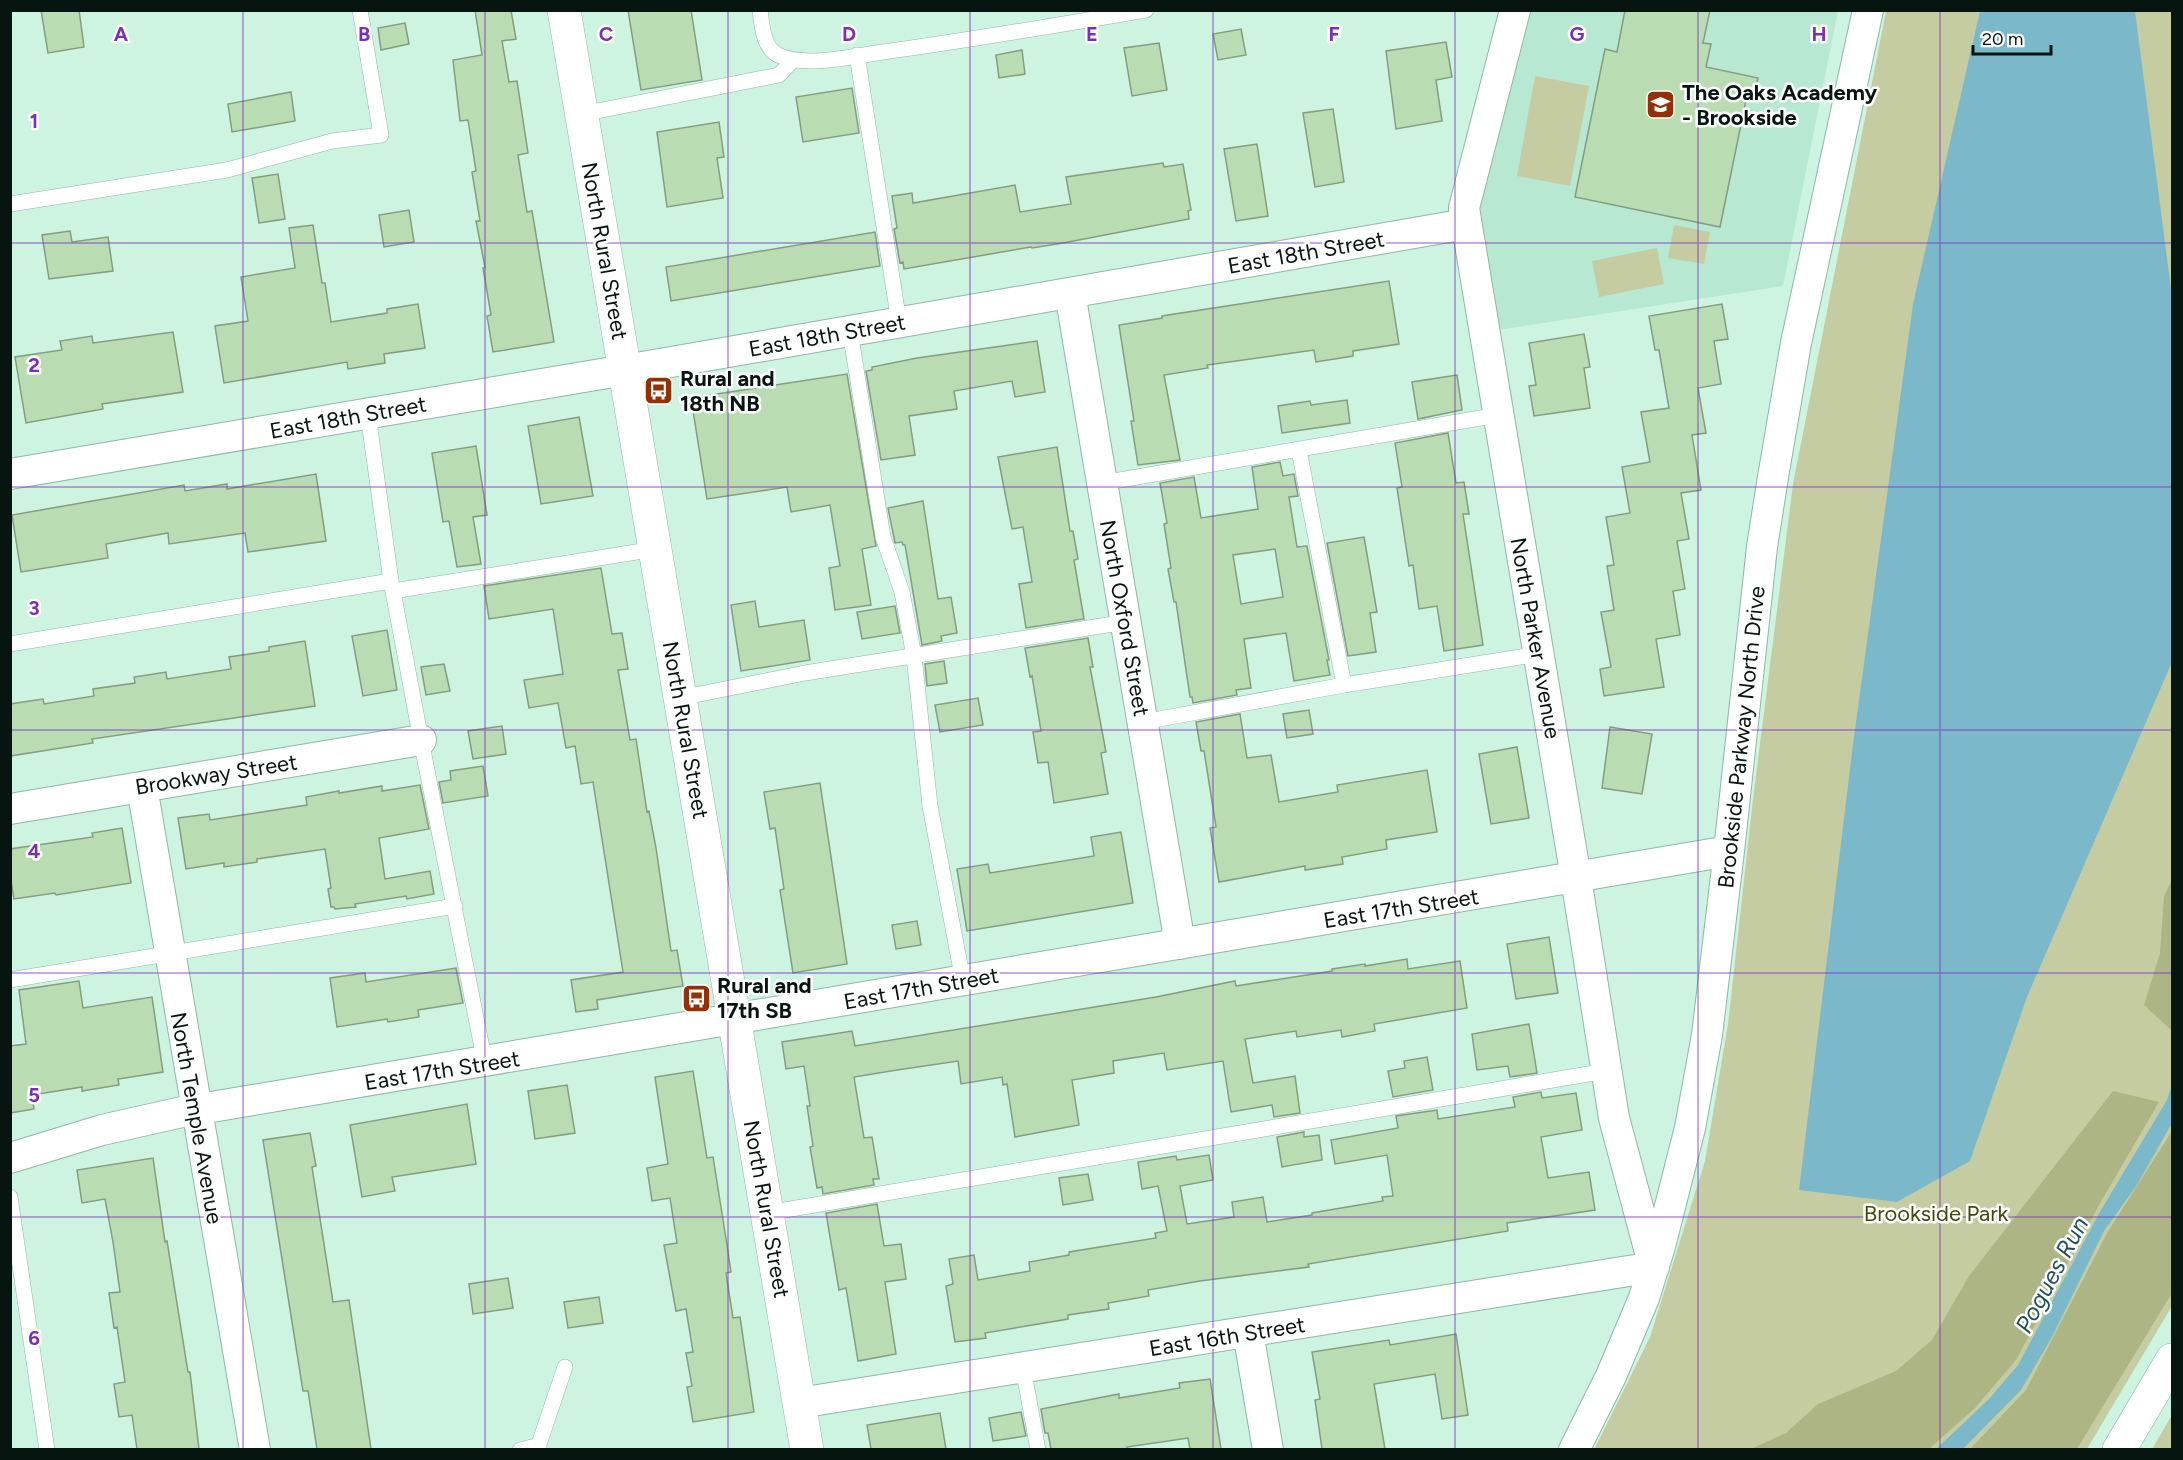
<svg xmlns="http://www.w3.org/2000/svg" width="2183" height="1460" viewBox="0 0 2183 1460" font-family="Figtree,sans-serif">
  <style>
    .built { fill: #b7e8d2 }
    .green { fill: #c5cca2 }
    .forest { fill: #aeb584 }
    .water { fill: #7bb9ca }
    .building { fill: #b9dcb2; stroke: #859c80; stroke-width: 1.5; fill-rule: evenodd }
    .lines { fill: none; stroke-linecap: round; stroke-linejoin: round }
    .lane-casing { stroke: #90b6a5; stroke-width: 16 }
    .street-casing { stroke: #90b6a5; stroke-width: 32 }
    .secondary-casing { stroke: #90b6a5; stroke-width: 34 }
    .lane { stroke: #fff; stroke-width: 15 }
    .street { stroke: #fff; stroke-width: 30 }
    .secondary { stroke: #fff; stroke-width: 33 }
    .grid { fill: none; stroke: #7b2cbf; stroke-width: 1.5; stroke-opacity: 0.55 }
    .labels { text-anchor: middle; stroke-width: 5; stroke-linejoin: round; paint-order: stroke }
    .poi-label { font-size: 22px; font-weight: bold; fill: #06150f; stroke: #fff; text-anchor: start }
    .street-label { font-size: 22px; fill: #06150f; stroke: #fff }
    .park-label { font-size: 22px; fill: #42470d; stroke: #fff }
    .water-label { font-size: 24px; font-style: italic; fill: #1d515e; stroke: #fff }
    .grid-label { font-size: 20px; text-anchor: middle; font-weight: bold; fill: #7b2cbf; stroke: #fff; stroke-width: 5; stroke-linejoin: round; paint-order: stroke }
  </style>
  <rect width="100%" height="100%" fill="#ccf4e1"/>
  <!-- built -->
  <path class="built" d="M1528 11H1838L1783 286 1498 330 1477 199Z"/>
  <!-- green -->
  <path class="green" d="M1886 11H2172V1306L2087 1449 1594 1450 1650 1337 1705 1161 1728 1024 1753 799 1793 484Z
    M1535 76 1589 86 1570 186 1517 176Z
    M1674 225 1710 232 1704 264 1668 258Z
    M1657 248 1664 284 1599 297 1592 261Z
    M2172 1415V1449H2152Z"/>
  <!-- forest -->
  <path class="forest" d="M2172 880V1031L2144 1005 2160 953 2164 896Z
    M2113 1091 2159 1102 2099 1205 2016 1360 1975 1408 1929 1449H1751L1786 1433 1818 1404 1896 1371 1932 1340 1969 1276Z
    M2172 1131V1293L2077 1449H1970L2026 1390 2107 1233Z"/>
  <!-- water -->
  <path class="water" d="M1980 11H2135L2172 297V662L2027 997 1970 1161 1897 1202 1799 1190 1853 744 1913 304Z
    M2172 1084V1123L2137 1185 2104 1231 2051 1339 2021 1390 1963 1449H1936L1989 1399 2018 1365 2101 1210 2167 1100Z"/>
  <!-- building -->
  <path class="building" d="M41 10H79L84 47 48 53Z
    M475 10H511L516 39 502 41 509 82 517 81 528 153 518 155 527 212 532 211 554 342 493 352 487 316 491 315 483 268 485 267 476 221H480L472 172 476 171 468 120 460 121 453 60 482 55Z
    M628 10H691L702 80 641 90Z
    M1625 10H1710L1703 43 1711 44 1706 67 1758 78 1753 101 1746 100 1720 227 1575 197 1605 49 1617 52Z
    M405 23 409 44 381 50 378 28Z
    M1241 29 1246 55 1218 60 1213 34Z
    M1446 42 1452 77 1436 80 1442 121 1396 129 1386 51Z
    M1159 43 1167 90 1132 96 1124 48Z
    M1022 50 1025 74 999 78 996 55Z
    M852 88 859 133 803 142 796 97Z
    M291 92 295 121 232 132 228 104Z
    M1333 109 1344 182 1315 187 1303 113Z
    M719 122 724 157 717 158 723 198 667 207 657 132Z
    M1257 144 1268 216 1236 221 1224 149Z
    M1163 163 1164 167 1183 164 1191 210 1188 211 1189 219 1063 243 1032 248 1031 247 904 269 903 262 900 263 894 229 897 228 892 196 912 193 913 203 1015 185 1020 212 1071 204 1066 177Z
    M278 174 285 219 259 223 252 178Z
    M409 210 414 242 384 247 379 215Z
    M313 225 322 283H325L331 322 387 313V309L418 304 425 348 384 354 385 363 348 369 347 362 224 383 215 326 248 321 241 277 295 268 289 228Z
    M70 231 72 242 108 237 113 271 49 279 42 235Z
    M875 232 880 266 671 301 666 267Z
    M1389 281 1399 344 1353 351V356L1316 362 1314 350 1207 365 1208 368 1164 375 1180 460 1138 465 1131 421H1134L1119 325 1162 318V316Z
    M1722 304 1728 339 1714 341 1721 384 1698 388 1706 433 1692 435 1701 490 1681 493 1689 539 1677 541 1685 589 1673 591 1680 635 1656 639 1664 687 1604 696 1600 669 1611 667 1601 612 1614 610 1607 566 1614 565 1606 517 1630 513 1622 467 1650 462 1641 412 1669 408 1659 350H1655L1649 316Z
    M173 332 183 392 102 404 103 409 26 423 15 357 62 350 60 341 92 336 93 343Z
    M1584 334 1590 367 1584 368 1590 408 1534 416 1529 386 1536 385 1529 343Z
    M1037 341 1045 392 1015 397 1012 381 954 391 957 409 909 416 915 455 881 460 866 371 872 370V367L917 358Z
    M847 374 876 546 862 549 871 605 835 610 829 568 840 566 830 505 791 512 787 487 707 499 691 398Z
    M1457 375 1462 410 1418 419 1412 382Z
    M1347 400 1350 423 1282 433 1278 406 1310 401 1311 405Z
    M579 417 593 496 541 504 528 426Z
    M1448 433 1456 483 1464 482 1469 514H1463L1483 645 1444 651 1437 606 1419 609 1413 565 1409 566 1397 488 1402 487 1395 443Z
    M476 446 487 515 473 517 481 564 457 567 449 521 443 522 432 453Z
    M1057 447 1070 531H1073L1078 559 1074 560 1084 619 1026 628 1019 584 1032 582 1023 527 1012 529 998 457Z
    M1280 462 1283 476 1294 474 1298 496 1289 497 1297 547 1307 546 1329 660H1327L1330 675 1294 681 1286 633 1244 639 1251 688 1236 690 1237 695 1193 703 1192 697H1190L1176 602H1174L1168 569 1171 568 1164 524 1167 523 1160 483 1194 477 1201 518 1258 509 1252 467ZM1275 549 1283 597 1241 604 1233 555Z
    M316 474 326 541 248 552 245 533 169 544 168 533 106 544 108 558 21 572 12 515 184 485 185 491 227 484V489Z
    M923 501 938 599 951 597 957 633 941 636 942 641 922 645 905 545H903L902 542 895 543 888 508Z
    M1364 537 1377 612 1370 613 1376 652 1348 656 1327 543Z
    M601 568 612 634 622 633 628 669 618 670 630 740 636 739 647 812 649 811 656 848 671 951 677 950 683 986 597 1000 598 1009 576 1012 571 980 623 972 593 782 581 784 575 746 566 748 558 703 529 708 524 680 563 674 553 609 489 619 484 586Z
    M755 601 759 627 804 620 810 660 741 671 731 605Z
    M895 606 900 633 862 639 857 612Z
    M387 630 397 690 363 696 352 636Z
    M1088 638 1093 667H1090L1106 752 1101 753 1108 794 1054 803 1048 762 1038 763 1033 732 1041 731 1032 676 1030 677 1025 648Z
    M305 641 315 706 92 739 93 743 10 756V704L43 699 44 704 94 696 93 689 135 683 134 677 166 672 167 679 231 669 229 657 269 651V647Z
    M944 661 947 683 927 686 925 664Z
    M444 664 450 691 426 695 421 667Z
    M978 698 983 725 940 732 935 705Z
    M1309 710 1313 734 1287 738 1283 714Z
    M1240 714 1247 758 1271 755 1279 802 1338 792 1337 785 1427 770 1437 832 1386 840 1387 849 1342 857 1343 864 1305 870V866L1219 882 1210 828 1216 827 1204 751H1201L1196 722Z
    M502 726 506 754 473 759 468 731Z
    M1610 727 1652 734 1642 794 1602 788Z
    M1517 747 1529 818 1491 824 1479 754Z
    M483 766 488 796 443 803 439 782 451 780 450 771Z
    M820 783 847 964 793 973 780 890 784 889 775 828 770 829 764 792Z
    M420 785 429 829 379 838 385 879 430 871 434 894 407 899 406 896 355 904 356 907 335 909 334 907H331L328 889 331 888 325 849 257 859V862L224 867V863L186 869 178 818 209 814 210 820 307 805 306 797 339 791V793L382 786V791Z
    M122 828 131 883 56 895 55 893 14 899 10 875V849L93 837 92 833Z
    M1121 832 1133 903 967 931 957 869 988 864 990 873 1094 856 1091 837Z
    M917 921 921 945 896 949 892 925Z
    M1549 937 1558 993 1516 999 1507 944Z
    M1407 959 1408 969 1460 961 1467 1008 1374 1024 1375 1031 1342 1037 1341 1030 1297 1037 1296 1031 1245 1039 1253 1083 1295 1076 1300 1113 1274 1117 1272 1105 1231 1112 1223 1061 1167 1070 1164 1053 1113 1061 1114 1073 1072 1080 1079 1125 1015 1137 1007 1084 1003 1085 1002 1077 961 1084 958 1061 897 1070 854 1077 864 1138 872 1137 879 1179H873L874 1185 823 1194 822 1187 817 1188 810 1147 813 1146 807 1106H810L804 1066 786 1069 782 1042 852 1031 855 1046 1156 997 1235 981 1236 986 1332 971V969L1365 964V966Z
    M456 968 463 1003 418 1010 419 1017 388 1022 387 1019 337 1027 330 978 365 973 366 982Z
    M79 981 83 1008 152 997 163 1072 118 1079 119 1085 82 1091V1087L32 1095 34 1109 10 1113V1046L26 1044 19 990Z
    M1529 1024 1537 1073 1510 1077 1508 1066 1477 1070 1472 1034Z
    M1427 1057 1433 1090 1393 1097 1388 1071 1405 1068 1404 1061Z
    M693 1071 707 1158 713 1157 727 1245 731 1272 726 1273 733 1318 740 1317 754 1412 693 1422 687 1387 692 1386 686 1353 693 1352 686 1309 676 1311 664 1245 677 1243 670 1198 652 1201 647 1168 668 1164 655 1077Z
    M567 1085 575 1133 535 1139 528 1091Z
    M1541 1092 1542 1098 1576 1093 1582 1130 1541 1137 1548 1178 1589 1172 1595 1210 1507 1223 1508 1231 1308 1264 1309 1267 1200 1281 1148 1290 1149 1296 1108 1303 1109 1309 1068 1315V1319L985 1333 986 1338 955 1342 946 1286 953 1284 949 1259 974 1255 978 1280 1030 1271 1029 1262 1069 1255V1252L1156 1238 1155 1233 1167 1231 1158 1186 1142 1189 1138 1162 1176 1156 1177 1160 1209 1155 1213 1180 1180 1186 1187 1224 1234 1217 1232 1202 1263 1197 1267 1222 1312 1215V1213L1383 1201 1382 1197 1393 1196 1387 1155 1335 1164 1331 1140 1398 1128 1396 1116 1437 1110 1438 1119 1515 1107 1513 1097Z
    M467 1104 476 1164 392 1177 395 1191 362 1197 350 1125Z
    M1304 1132V1137L1319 1135 1322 1160 1282 1167 1277 1137Z
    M310 1133 316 1166 312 1167 333 1302 349 1300 371 1449H317L308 1391H303L263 1140Z
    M153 1158 165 1242 167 1241 188 1372H190L199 1449H137L132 1415 119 1417 114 1384 125 1382 117 1327 114 1328 109 1293 120 1292 113 1242 105 1199 82 1203 77 1170Z
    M1088 1174 1093 1200 1063 1205 1059 1178Z
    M877 1204 884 1246 901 1244 906 1279 885 1282 896 1354 858 1361 846 1288 839 1290 826 1213Z
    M508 1278 513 1308 473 1314 469 1284Z
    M599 1297 603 1323 568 1328 564 1302Z
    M1456 1334 1468 1415 1442 1419 1435 1374 1374 1384 1385 1449H1322L1315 1400 1320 1399 1312 1352 1389 1340 1390 1345Z
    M1210 1379 1221 1449H1190L1188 1438 1127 1447 1128 1449H1051L1048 1433H1045L1041 1409 1119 1394V1398L1180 1388 1179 1383Z
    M1021 1412 1026 1436 993 1441 989 1418Z
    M940 1413 946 1449H871L867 1425Z"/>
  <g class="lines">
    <defs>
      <path id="lane" d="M760 10C762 25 763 48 778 55 805 68 854 56 883 52 971 40 1058 25 1146 10
        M857 55 899 322
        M582 114 779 75 793 60
        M10 204 227 170 332 141 381 135 360 10
        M850 331 883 537 902 592 914 656 930 806 963 981
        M368 414 391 581 421 740 485 1063
        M1299 450 1344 685
        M1102 483 1498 415
        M393 591 655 549
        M10 644 391 581
        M680 698 805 673 1126 622
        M1143 722 1344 685 1539 654
        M10 980 455 906
        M10 1197 47 1450
        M767 1213 1606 1071
        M1023 1367 1038 1450
        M520 1450 536 1446
        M537 1450 565 1367"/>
      <path id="street" d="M1070 293 1180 944
        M10 474 625 370 1466 224
        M142 787 255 1450
        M10 809 421 740
        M10 1158 102 1130 182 1112 1729 851
        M1248 1332 1268 1450
        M799 1403 1654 1267 1614 1118 1576 878 1464 208 1515 10
        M1574 1450 1611 1376 1644 1298 1660 1246 1690 1128 1707 1035 1729 851 1762 547 1773 477 1796 343 1868 10"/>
      <path id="secondary" d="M564 10 807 1450
        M2119 1450 2172 1360"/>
    </defs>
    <!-- lane casing -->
    <use href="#lane" class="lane-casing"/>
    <!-- street casing -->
    <use href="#street" class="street-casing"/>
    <!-- secondary casing -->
    <use href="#secondary" class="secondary-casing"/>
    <!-- lane -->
    <use href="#lane" class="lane"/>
    <!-- street -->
    <use href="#street" class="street"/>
    <!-- secondary -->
    <use href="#secondary" class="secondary"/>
  </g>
  <!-- grid -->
  <path class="grid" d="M243 10V1450M485 10V1450M728 10V1450M970 10V1450M1213 10V1450M1455 10V1450M1698 10V1450M1940 10V1450M10 243H2172M10 487H2172M10 730H2172M10 973H2172M10 1217H2172"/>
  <!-- icons -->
  <defs>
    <symbol id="school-square" viewBox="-11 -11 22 22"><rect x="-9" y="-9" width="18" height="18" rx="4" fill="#952f05" stroke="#fff"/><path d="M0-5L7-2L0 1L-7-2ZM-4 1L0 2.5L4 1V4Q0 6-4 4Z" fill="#fff"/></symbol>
    <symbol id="bus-square" viewBox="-11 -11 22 22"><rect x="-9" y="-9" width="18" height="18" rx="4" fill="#952f05" stroke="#fff"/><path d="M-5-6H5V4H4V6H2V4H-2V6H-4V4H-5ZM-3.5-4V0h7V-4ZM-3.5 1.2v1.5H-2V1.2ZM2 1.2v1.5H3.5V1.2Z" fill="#fff"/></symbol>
  </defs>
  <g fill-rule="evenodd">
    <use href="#school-square" x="1644" y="88" width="33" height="33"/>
    <use href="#bus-square" x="642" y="374" width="33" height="33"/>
    <use href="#bus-square" x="680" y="982" width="33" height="33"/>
  </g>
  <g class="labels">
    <!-- poi labels -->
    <g class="poi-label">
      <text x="1682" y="100">The Oaks Academy<tspan x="1682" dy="25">- Brookside</tspan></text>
      <text x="680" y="386">Rural and<tspan x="680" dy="25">18th NB</tspan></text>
      <text x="717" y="993">Rural and<tspan x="717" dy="25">17th SB</tspan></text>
    </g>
    <!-- street labels -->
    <g class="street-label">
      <text transform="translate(605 251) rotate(80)" y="8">North Rural Street</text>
      <text transform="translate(1306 252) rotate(-10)" y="8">East 18th Street</text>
      <text transform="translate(827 335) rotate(-10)" y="8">East 18th Street</text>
      <text transform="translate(348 417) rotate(-10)" y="8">East 18th Street</text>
      <text transform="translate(1125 618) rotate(80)" y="8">North Oxford Street</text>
      <text transform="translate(1536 638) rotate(80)" y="8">North Parker Avenue</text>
      <text transform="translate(686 730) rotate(80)" y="8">North Rural Street</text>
      <text transform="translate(1741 737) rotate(-84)" y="8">Brookside Parkway North Drive</text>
      <text transform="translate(216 774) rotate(-9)" y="8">Brookway Street</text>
      <text transform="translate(1401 908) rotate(-9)" y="8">East 17th Street</text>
      <text transform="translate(921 988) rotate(-10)" y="8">East 17th Street</text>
      <text transform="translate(442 1070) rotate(-9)" y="8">East 17th Street</text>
      <text transform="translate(197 1118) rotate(80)" y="8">North Temple Avenue</text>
      <text transform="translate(767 1209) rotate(80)" y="8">North Rural Street</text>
      <text transform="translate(1227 1336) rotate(-9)" y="8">East 16th Street</text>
    </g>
    <!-- park labels -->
    <g class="park-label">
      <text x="1936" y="1221">Brookside Park</text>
    </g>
    <!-- water labels -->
    <g class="water-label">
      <text transform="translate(2052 1275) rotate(-62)" y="8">Pogues Run</text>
    </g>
  </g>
  <g class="grid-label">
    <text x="121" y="41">A</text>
    <text x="364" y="41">B</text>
    <text x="606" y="41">C</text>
    <text x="849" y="41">D</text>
    <text x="1092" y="41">E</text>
    <text x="1334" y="41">F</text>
    <text x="1577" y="41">G</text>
    <text x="1819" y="41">H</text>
    <text x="34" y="128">1</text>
    <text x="34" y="372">2</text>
    <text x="34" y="615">3</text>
    <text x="34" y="858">4</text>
    <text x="34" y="1102">5</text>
    <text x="34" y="1345">6</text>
  </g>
  <!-- border -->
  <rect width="2183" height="1460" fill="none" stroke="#06150f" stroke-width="24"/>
  <!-- scale -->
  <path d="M1973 45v9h78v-9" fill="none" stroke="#06150f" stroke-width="3"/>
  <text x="1982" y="45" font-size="18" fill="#06150f" stroke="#ffffff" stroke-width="4.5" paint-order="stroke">20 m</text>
</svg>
